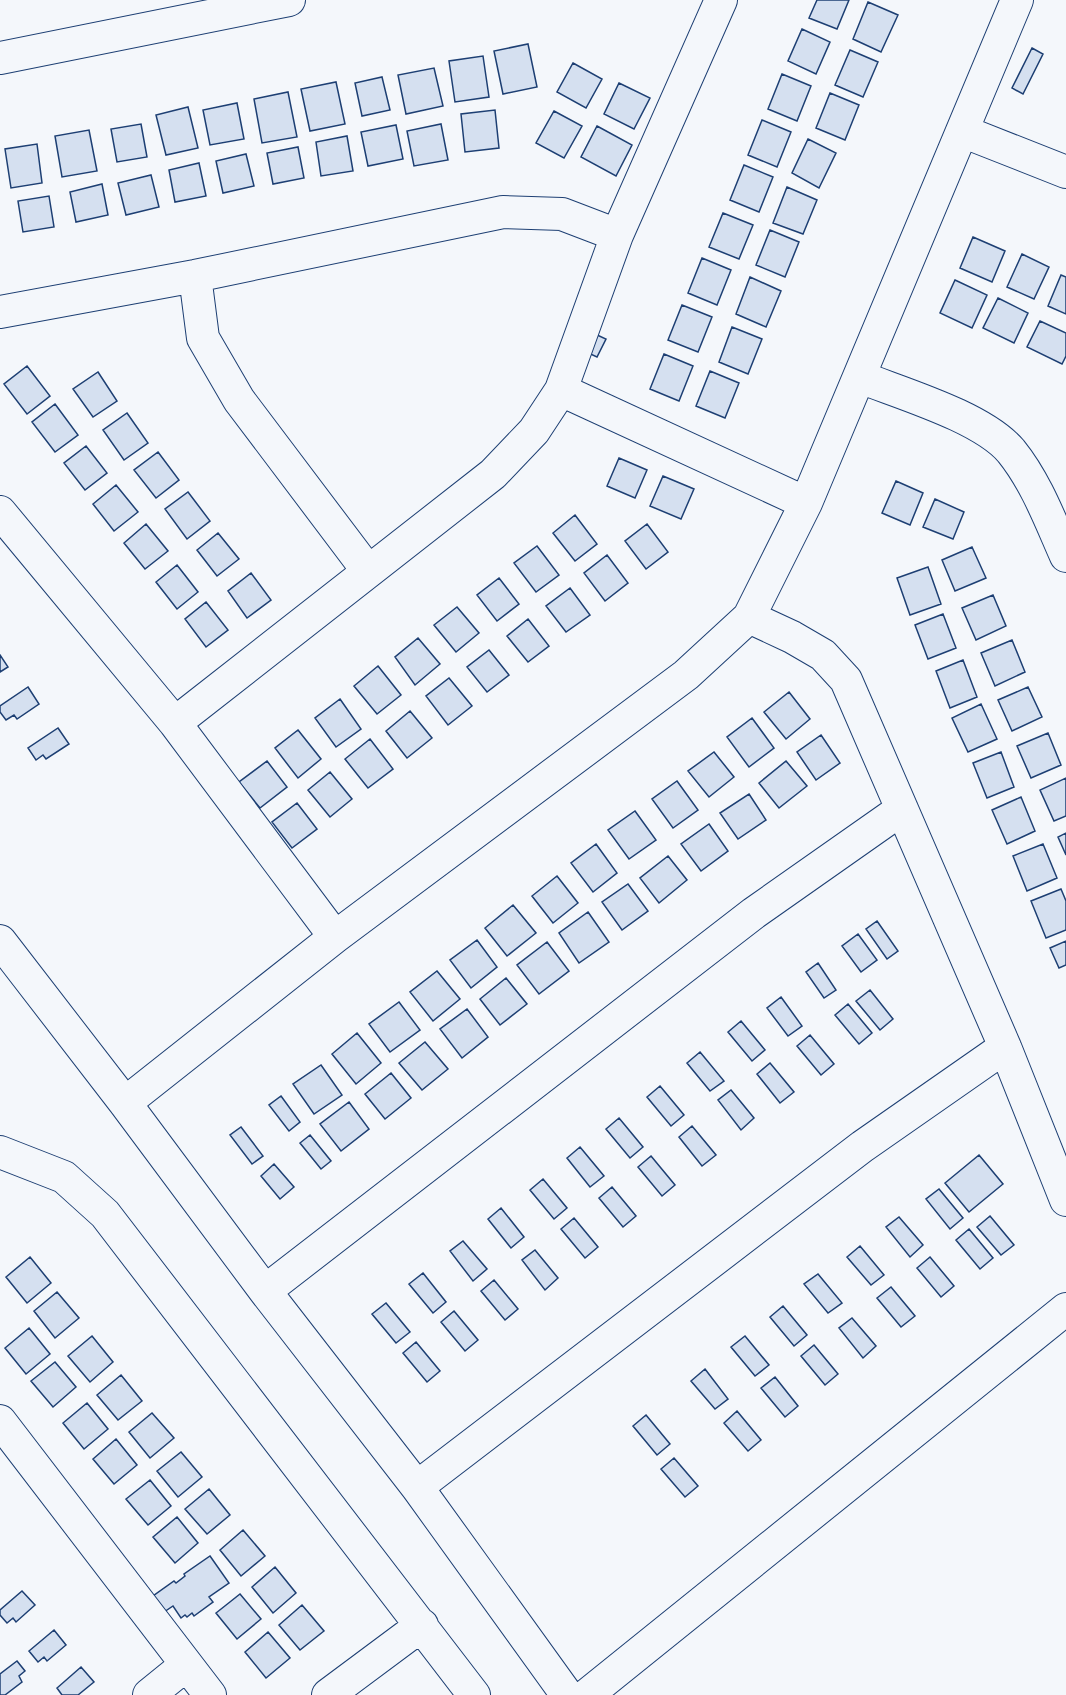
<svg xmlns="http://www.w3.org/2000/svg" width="1066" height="1695" viewBox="0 0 1066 1695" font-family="'Work Sans',sans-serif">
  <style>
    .building { fill: #d5e0f0; stroke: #1d3f73; stroke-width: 1.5 }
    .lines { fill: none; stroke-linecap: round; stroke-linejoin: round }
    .minor-casing { stroke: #1d3f73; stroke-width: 34 }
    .minor { stroke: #f4f7fb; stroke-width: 32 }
  </style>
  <rect width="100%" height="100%" fill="#f4f7fb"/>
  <!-- building -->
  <path class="building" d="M817 0H849L837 29 809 18Z
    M868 2 898 15 881 52 853 39Z
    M802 29 830 42 816 74 788 61Z
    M528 44 537 87 503 94 494 51Z
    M1032 48 1043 54 1023 94 1012 88Z
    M850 50 878 62 863 97 835 85Z
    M483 56 489 97 455 102 449 61Z
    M573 63 602 79 586 108 557 92Z
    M434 68 443 106 406 114 398 75Z
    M782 74 811 86 797 121 768 109Z
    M382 77 390 110 362 116 355 83Z
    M336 82 345 124 310 131 301 89Z
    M619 83 650 98 634 129 604 114Z
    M288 92 297 137 262 143 254 99Z
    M830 93 859 105 845 140 816 128Z
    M237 103 244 139 210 145 203 110Z
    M188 107 198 148 166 155 156 115Z
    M495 110 499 148 465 152 461 114Z
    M554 111 582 126 564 158 536 143Z
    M762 120 791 132 777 167 748 155Z
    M141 124 147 157 117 162 111 129Z
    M441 124 448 160 414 166 407 131Z
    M396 125 403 159 368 166 361 132Z
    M597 126 632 145 616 176 581 157Z
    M89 130 97 171 62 177 55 136Z
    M347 136 353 171 321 176 316 142Z
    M808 139 836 153 819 188 792 173Z
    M37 144 42 183 11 188 5 149Z
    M298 147 304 178 273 184 267 153Z
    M246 154 254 186 223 193 216 161Z
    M199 163 206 196 175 202 169 170Z
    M744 165 773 177 759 212 730 200Z
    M151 175 159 207 126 215 118 183Z
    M102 184 108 215 76 222 70 192Z
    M787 187 817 200 803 234 773 223Z
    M49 196 54 227 23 232 18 201Z
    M723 213 753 225 739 259 709 247Z
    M770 230 799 242 785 277 756 265Z
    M973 237 1005 251 992 282 960 268Z
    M1022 254 1049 267 1034 299 1007 287Z
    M702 258 731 270 717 305 688 293Z
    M1061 275 1066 277V314L1048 306Z
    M750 277 781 291 766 327 736 314Z
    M955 280 987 295 972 328 940 313Z
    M998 298 1028 313 1014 343 983 328Z
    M682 305 712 317 698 352 668 340Z
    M1040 321 1066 333V356L1062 364 1027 347Z
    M732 327 762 339 748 374 719 362Z
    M595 334 606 339 597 357 586 352Z
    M664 354 693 366 679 401 650 389Z
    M27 366 50 396 27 414 4 384Z
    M710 371 739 383 725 418 696 406Z
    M98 372 117 401 93 417 73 389Z
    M55 404 78 435 55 452 32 422Z
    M127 413 148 443 124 460 103 430Z
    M86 446 107 473 85 490 64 463Z
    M158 452 179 480 156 498 134 470Z
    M619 458 647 470 635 498 607 486Z
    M663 476 694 489 681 519 650 506Z
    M896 481 923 493 910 525 882 513Z
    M116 485 138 512 114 531 93 504Z
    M188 492 210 521 187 539 165 509Z
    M935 499 964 512 953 539 923 527Z
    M575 515 597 544 575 561 553 533Z
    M146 524 168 551 145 569 124 543Z
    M647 524 668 552 646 569 625 541Z
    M218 533 239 559 217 576 197 550Z
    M537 546 559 575 536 592 514 563Z
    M972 547 986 578 955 591 942 560Z
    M607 555 628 583 605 601 584 573Z
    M177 565 198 592 177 609 156 582Z
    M928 567 941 604 910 615 897 578Z
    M251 573 271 600 247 618 228 591Z
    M499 578 519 604 497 621 477 595Z
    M570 588 590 615 566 632 546 606Z
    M993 595 1006 626 976 640 962 608Z
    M206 602 228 630 206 647 185 619Z
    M457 607 479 633 456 652 434 625Z
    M943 614 956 648 928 659 915 625Z
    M528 619 549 646 528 662 507 636Z
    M418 638 440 664 415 685 395 657Z
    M1012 640 1025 672 995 686 981 653Z
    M489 650 509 675 487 692 467 667Z
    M0 655 8 667 0 672Z
    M963 660 977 697 950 708 936 671Z
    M378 666 401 695 377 714 354 686Z
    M449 678 472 706 448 725 426 696Z
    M28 687 39 704 17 719 14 715 6 720 0 712V706Z
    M1028 687 1042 717 1012 731 998 700Z
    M789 692 810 719 786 739 764 712Z
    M340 699 361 729 336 747 315 718Z
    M981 704 997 739 968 752 952 718Z
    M410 711 432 738 407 758 386 731Z
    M752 718 774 748 749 767 727 737Z
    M58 728 69 744 46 759 43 755 36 760 28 748Z
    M298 730 321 759 298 778 275 748Z
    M1048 733 1061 765 1031 778 1017 746Z
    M821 735 840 763 816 780 797 752Z
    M370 739 393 769 368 788 345 759Z
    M714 752 734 777 709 797 688 771Z
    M1001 752 1014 787 987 798 973 763Z
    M267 761 287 787 260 808 239 782Z
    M786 761 807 786 779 808 759 783Z
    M330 772 352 799 330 817 308 790Z
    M1066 778V816L1054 821 1040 790Z
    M677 781 698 810 673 828 652 799Z
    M749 794 766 820 738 839 720 813Z
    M1021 797 1035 831 1007 844 992 810Z
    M297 803 317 829 292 848 272 822Z
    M635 811 656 840 629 859 608 830Z
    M709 824 728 851 701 871 681 844Z
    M1066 833V855L1058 837Z
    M596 844 617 873 593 892 571 863Z
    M1043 844 1057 878 1027 891 1013 856Z
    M668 856 687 880 659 903 640 878Z
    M557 876 578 903 553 923 532 896Z
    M628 884 648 911 622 930 602 902Z
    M1061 889 1066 901V930L1046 938 1031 901Z
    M513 905 536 933 507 956 485 928Z
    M588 912 609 942 579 963 559 933Z
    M877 921 898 951 887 959 866 929Z
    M858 934 877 960 861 972 842 946Z
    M477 940 497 967 471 988 450 960Z
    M1066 941V965L1059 968 1050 948Z
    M547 942 569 971 539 994 517 965Z
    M818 963 836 990 824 998 806 972Z
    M437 971 460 999 433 1021 410 992Z
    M506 978 527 1004 500 1025 480 999Z
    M870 990 893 1019 880 1030 856 1001Z
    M781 997 802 1026 788 1036 767 1008Z
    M399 1002 420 1030 390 1052 369 1024Z
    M848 1004 872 1033 859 1044 835 1015Z
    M467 1009 488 1037 462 1058 440 1029Z
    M741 1021 765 1050 752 1061 728 1032Z
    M357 1033 381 1063 356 1084 332 1054Z
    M810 1035 834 1064 821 1075 797 1046Z
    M425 1042 448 1069 422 1090 399 1063Z
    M700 1052 724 1081 710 1091 687 1063Z
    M770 1063 794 1092 780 1103 757 1074Z
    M321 1065 342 1095 314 1114 293 1084Z
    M391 1073 411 1098 385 1119 365 1094Z
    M660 1086 684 1115 671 1126 647 1097Z
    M731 1090 754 1118 741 1130 718 1100Z
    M281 1096 300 1122 289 1131 269 1105Z
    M349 1102 369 1129 341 1151 320 1124Z
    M619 1118 643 1147 630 1158 606 1129Z
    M692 1126 716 1155 702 1166 679 1137Z
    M241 1127 263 1156 252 1164 230 1135Z
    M310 1135 331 1161 321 1169 300 1143Z
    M580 1147 604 1176 590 1187 567 1158Z
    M979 1155 1003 1184 969 1212 945 1183Z
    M651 1156 675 1185 662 1196 638 1167Z
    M274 1164 294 1187 280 1199 261 1176Z
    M543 1179 567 1208 554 1219 530 1190Z
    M612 1187 636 1216 623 1227 599 1198Z
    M939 1189 963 1218 950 1229 926 1199Z
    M501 1208 524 1237 511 1248 488 1219Z
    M990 1216 1014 1245 1001 1255 977 1227Z
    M899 1217 923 1245 910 1257 886 1227Z
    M574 1218 598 1247 585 1258 561 1229Z
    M969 1229 993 1258 980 1269 956 1240Z
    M463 1241 487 1269 473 1281 450 1251Z
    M860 1246 884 1275 871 1285 847 1257Z
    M535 1250 558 1278 545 1290 522 1260Z
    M30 1257 51 1283 27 1303 6 1277Z
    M930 1257 954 1286 941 1297 917 1268Z
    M423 1273 446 1302 433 1313 409 1284Z
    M818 1274 842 1303 828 1313 804 1284Z
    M494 1280 518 1309 505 1320 481 1291Z
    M891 1287 915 1316 901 1327 877 1298Z
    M57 1292 79 1318 55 1338 34 1311Z
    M386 1303 410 1332 396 1343 372 1314Z
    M783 1306 807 1335 794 1346 770 1317Z
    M454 1311 478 1340 465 1351 441 1322Z
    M852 1318 876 1346 863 1358 839 1328Z
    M29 1328 50 1354 26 1374 5 1348Z
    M92 1336 113 1362 90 1382 68 1356Z
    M745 1336 769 1365 755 1376 731 1347Z
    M416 1342 440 1371 427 1382 403 1353Z
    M814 1345 838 1374 825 1385 801 1356Z
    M55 1362 76 1387 53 1407 31 1381Z
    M705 1369 728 1399 715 1409 691 1381Z
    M121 1375 142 1401 118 1420 97 1395Z
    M775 1377 798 1406 785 1417 761 1388Z
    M87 1403 108 1429 84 1449 63 1423Z
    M737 1411 761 1440 748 1451 724 1423Z
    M152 1413 174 1438 150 1458 129 1432Z
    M646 1415 670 1444 657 1455 633 1426Z
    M116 1439 137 1465 114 1484 93 1459Z
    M181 1452 202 1477 178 1497 157 1471Z
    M674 1458 698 1486 685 1497 661 1469Z
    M150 1480 171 1506 148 1525 126 1499Z
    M209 1489 230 1515 207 1534 185 1509Z
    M177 1517 198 1543 175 1563 153 1537Z
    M243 1530 265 1556 241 1576 220 1550Z
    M210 1556 229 1583 209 1597 213 1602 194 1616 192 1613 187 1617 185 1615 181 1618 173 1606 164 1612 153 1596 174 1581 176 1583 185 1576 184 1574Z
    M275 1567 296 1593 273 1613 252 1587Z
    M22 1591 35 1605 16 1622 13 1618 7 1623 0 1615V1610Z
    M240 1594 261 1619 237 1639 216 1613Z
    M302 1605 324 1631 300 1650 279 1625Z
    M54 1630 66 1645 47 1661 44 1657 38 1662 29 1651Z
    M268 1632 290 1658 266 1678 245 1652Z
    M17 1661 25 1671 19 1676 22 1682 5 1695H0V1674Z
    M81 1667 94 1682 78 1695H62L57 1688Z"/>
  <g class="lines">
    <defs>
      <path id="minor" d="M0 58 289 0
        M962 131 1066 172
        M195 276 203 338 239 400 368 571
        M0 312 195 276 503 212 562 214 617 235
        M860 377C903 394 982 417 1011 451 1036 482 1050 520 1066 556
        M561 390 806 503
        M0 512 175 723 335 937
        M749 617 792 637 823 655 846 680 1005 1047 1066 1200
        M175 723 493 474 534 431 561 390 617 235 721 0
        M0 941 125 1103 265 1291 417 1487 567 1695
        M125 1103 335 937 686 675 749 617 806 503 1017 0
        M0 1152 64 1177 105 1214 474 1695
        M265 1291 754 913 902 809
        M0 1421 210 1695
        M417 1487 863 1146 1005 1047
        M149 1695 186 1665
        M328 1695 422 1625
        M587 1695 1066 1309"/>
    </defs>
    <!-- minor casing -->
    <use href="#minor" class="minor-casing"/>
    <!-- minor -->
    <use href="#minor" class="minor"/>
  </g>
</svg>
